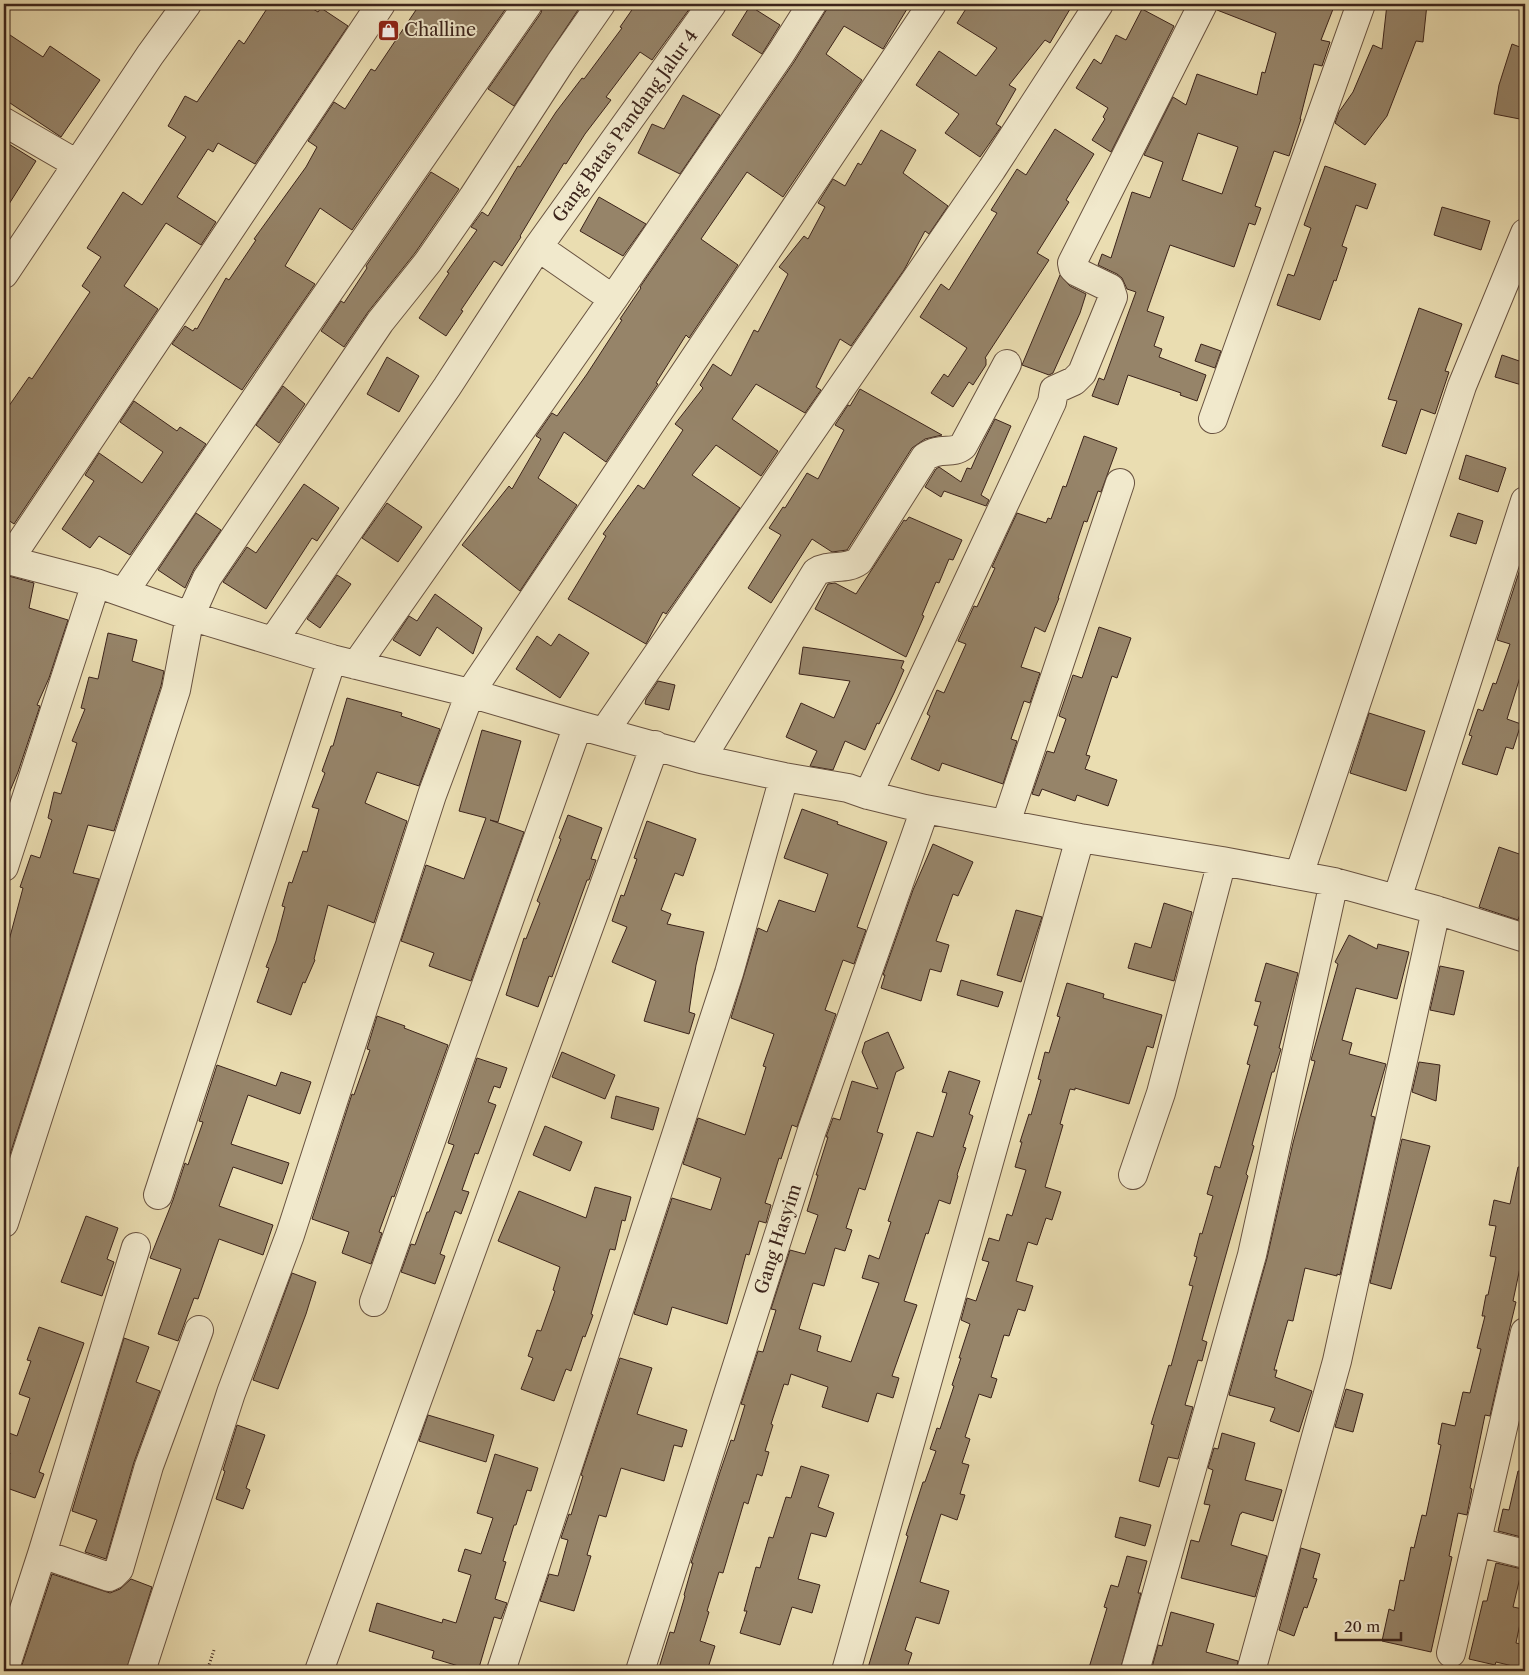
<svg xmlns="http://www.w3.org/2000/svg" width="1529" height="1675" viewBox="0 0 1529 1675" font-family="'Libre Caslon Text',serif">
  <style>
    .building { fill: #968469; stroke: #3c241b; fill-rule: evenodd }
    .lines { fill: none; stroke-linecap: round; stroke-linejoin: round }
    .minor-casing { stroke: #685240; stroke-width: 30 }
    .path { stroke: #3c241b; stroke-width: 3; stroke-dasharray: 1 2.5; stroke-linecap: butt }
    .minor { stroke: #f1e9cc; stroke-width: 28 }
    .labels { text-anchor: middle; stroke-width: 4; stroke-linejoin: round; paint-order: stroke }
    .poi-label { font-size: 18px; fill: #3c241b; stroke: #f1e9cc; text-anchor: start }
    .street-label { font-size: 18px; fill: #3c241b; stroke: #f1e9cc }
  </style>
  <rect width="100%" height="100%" fill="#eaddb1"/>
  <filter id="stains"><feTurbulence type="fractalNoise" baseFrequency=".004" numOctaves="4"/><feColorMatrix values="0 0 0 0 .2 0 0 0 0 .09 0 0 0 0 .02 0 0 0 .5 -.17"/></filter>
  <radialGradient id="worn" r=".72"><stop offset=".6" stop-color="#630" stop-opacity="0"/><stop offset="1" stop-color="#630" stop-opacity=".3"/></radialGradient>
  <!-- building -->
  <path class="building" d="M270 4H305L318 12 321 8 348 26 255 164 218 143 213 152 208 149 177 197 216 222 201 245 166 223 124 286 158 309 14 524 4 517V413L29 377 32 379 90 292 82 286 101 257 87 248 123 192 142 205 186 137 168 126 185 96 197 102 239 40 244 44Z
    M420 4H509L352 230 320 208 285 266 315 284 242 390 172 344 185 326 193 331 195 328 197 329 226 278 229 280 256 240 254 239 306 167 317 147 308 141 334 102 345 109 371 69 375 71Z
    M543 4H582L514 106 488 89 541 13Z
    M636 4H693L652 60 640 52 606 97 611 100 585 134 566 164 564 163 520 236 521 237 502 266 494 261 461 310 463 311 446 336 419 318 449 273 447 272 477 230 471 227 482 212 488 216 518 166 520 167 556 112 582 78 584 79 622 28 620 27Z
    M830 4H910L883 49 844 26 826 54 862 80 783 197 747 172 701 239 738 265 689 338 686 335 656 383 658 384 606 462 564 432 538 478 577 505 520 591 462 545 509 486 512 489 541 439 536 436 552 413 557 416 587 374 622 320 620 319 641 288 640 287 794 62Z
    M969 4H1073L1050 43 1045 40 1009 85 1016 89 996 124 1001 127 980 157 945 133 959 114 916 85 939 51 976 76 997 48 957 23Z
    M1219 4H1335L1321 40 1330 42 1322 66 1314 64 1300 119H1301L1289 156 1274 151 1255 206 1261 208 1255 225 1249 223 1234 267 1170 245 1147 311 1164 317 1154 346 1162 349 1159 357 1206 375 1197 401 1180 395 1181 393 1128 375 1118 405 1092 396 1099 378 1104 380 1136 292 1127 289 1122 278 1117 274 1098 265 1102 254 1111 258 1132 192 1150 198 1163 162 1144 155 1173 97 1186 105 1197 74 1257 95 1262 72 1265 73 1276 33 1217 10ZM1198 133 1238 147 1222 194 1182 180Z
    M1387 4H1427L1423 42 1416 41 1387 116 1365 145 1335 123 1339 112 1353 92 1373 45 1382 49Z
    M750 6 780 25 762 54 732 35Z
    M1142 9 1174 26 1111 152 1092 140 1105 119 1103 117 1108 108 1076 88 1094 59 1101 64 1116 35 1126 40Z
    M4 31 43 57 50 46 100 80 61 137 4 99Z
    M1512 44 1525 49V120L1494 114 1499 85Z
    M683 95 720 115 680 174 638 153 652 124 664 129Z
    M1055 129 1094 154 1066 200 1069 202 1037 253 1049 260 985 358 986 359V365L973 385 969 382 953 407 931 393 944 374 948 377 967 348 920 317 941 284 949 290 997 213 991 210 1017 169 1026 175Z
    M881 130 916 150 903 173 948 206 929 234 925 231 904 270 851 346 840 339 816 387 821 390 805 413 756 384 732 419 778 451 761 476 716 445 692 475 740 508 666 614 663 612 646 644 568 599 606 536 603 534 638 485 644 489 683 430 675 424 703 388 700 385 713 364 731 376 754 330 758 332 788 274 779 267 804 236 808 239 825 207 818 203 833 179 845 186 858 163 861 165Z
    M4 141 36 161 4 212Z
    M1325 166 1376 184 1367 209 1356 205 1342 246 1347 248 1336 281 1334 280 1320 320 1277 305 1288 274 1294 276 1311 228 1304 225Z
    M431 172 459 189 415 253 368 312 344 347 321 331 341 301 344 303 367 268 366 266Z
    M599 197 646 224 623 256 580 231Z
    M1442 207 1490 221 1481 250 1434 235Z
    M1060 275 1070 286 1086 294 1080 313 1053 373 1049 375 1022 365Z
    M1419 308 1462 324 1445 371 1449 372 1435 414 1421 409 1406 454 1382 446 1397 401 1388 399Z
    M1201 344 1221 351 1215 368 1195 361Z
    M1502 355 1525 363V386L1495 377Z
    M387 357 419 376 399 412 367 394Z
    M283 386 305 404 279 443 256 425Z
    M860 389 942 435 925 439 912 448 847 550 832 552 812 539 771 603 748 588 781 535 769 528 783 507 785 508 807 473 818 479 844 430 835 425 848 405 850 406Z
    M134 401 177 431 180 427 206 444 130 555 99 536 90 548 62 529 94 481 85 475 99 453 142 483 163 452 120 422Z
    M995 419 1011 426 981 495 989 500 986 506 944 491 941 497 925 487 936 469 939 467 961 482 967 468 971 469 981 446Z
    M1084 436 1117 448 1101 492 1098 491 1087 522 1084 521 1058 598H1059L1045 632 1035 627 1021 667 1040 673 1030 703 1024 701 1011 739 1017 741 1003 784 942 763 939 771 911 759 930 716 927 714 937 690 944 693 966 644 958 641 974 606 977 607 995 568 992 567 1017 513 1046 523 1048 518 1051 519 1063 486 1066 487Z
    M1466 455 1506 468 1498 492 1459 479Z
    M304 484 339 508 317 541 312 538 266 609 223 582 247 547 256 553Z
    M387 503 422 527 398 562 362 538Z
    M196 513 221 530 194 569 185 588 158 570Z
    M1458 513 1483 521 1476 544 1450 536Z
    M909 517 962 540 953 560 949 559 939 583 936 582 922 615 924 616 906 657 815 609 828 584 835 583 856 594 904 520 906 521Z
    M1522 563H1525V676L1521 674 1507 719 1521 724 1513 749 1506 747 1497 775 1462 764 1472 736 1469 735 1478 709 1483 711 1493 683 1496 684 1510 644 1497 640Z
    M5 575 34 583 29 608 68 620 49 678 37 705 40 706 18 772 4 805Z
    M337 575 351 584 320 628 307 619Z
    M435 594 482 628 473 654 437 627 420 656 393 640 409 616 417 621Z
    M1099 627 1131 638 1117 678 1112 676 1086 755 1090 756 1085 769 1117 780 1108 806 1077 795 1075 801 1042 789 1039 796 1032 794 1047 751 1054 753 1066 719 1059 716 1073 675 1082 678Z
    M108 633 137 640 132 661 164 671 161 686 114 831 88 825 73 873 99 879 4 1173V959L23 888 20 887 31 855 40 858 52 820 48 818 54 792 61 794 77 743 72 741 85 709 81 708 89 677 98 679Z
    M559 634 589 653 560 698 516 669 537 636 551 646Z
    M803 647 904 661 901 668 904 670 894 693 879 724 877 723 865 750 845 741 833 770 810 766 817 751 786 737 801 703 834 718 850 681 799 674Z
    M658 681 675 685 669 710 645 704 646 699Z
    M347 698 402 713 401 716 440 729 419 786 377 772 365 803 407 821 374 923 328 905 314 959 315 960 305 983 303 982 291 1015 257 1002 269 968 266 967 276 941 285 907 282 906 289 882 292 883 303 851 307 852 319 809 312 807 325 773 322 771 331 746H333Z
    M1369 713 1425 731 1406 791 1350 773Z
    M482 730 521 741 498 822 490 820 524 832 471 981 429 966 434 953 401 941 426 865 464 879 486 818 459 811Z
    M802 809 838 822 837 824 887 842 857 927 866 930 854 964 843 960 825 1010 836 1014 797 1127 792 1125 781 1159 779 1158 765 1203 771 1205 766 1223 759 1221 749 1255 746 1254 727 1324 672 1307 667 1325 634 1314 672 1198 711 1210 721 1178 683 1164 698 1118 745 1135 766 1067 763 1066 774 1034 731 1018 758 928 767 932 779 900 815 912 828 874 784 858Z
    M568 815 602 828 591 859 596 860 589 880H587L552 977 549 976 538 1007 506 995 524 938 526 939 540 903 537 901 561 839 559 838Z
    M647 821 696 839 683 876 675 873 661 910 671 914 667 924 704 932 696 965 689 1012 695 1014 689 1034 644 1021 656 981 612 962 627 927 612 921 621 895 624 896 637 859 634 858Z
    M933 844 973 862 958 896 953 894 936 941 949 945 941 972 930 969 921 1001 881 988 885 975H883L913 890Z
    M1499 847 1525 856V899L1518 920 1479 907Z
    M1164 903 1192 912 1174 981 1128 968 1135 943 1151 948Z
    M1016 910 1042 917 1021 982 997 975Z
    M1349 935 1377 949 1378 944 1409 952 1397 999 1356 988 1342 1040 1352 1043 1349 1054 1386 1064 1371 1116 1375 1117 1340 1275 1337 1274V1276L1305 1268 1293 1321 1288 1320 1274 1370H1277L1275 1377 1312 1391 1299 1432 1270 1421 1275 1408 1229 1395 1267 1258 1293 1143 1315 1061 1311 1060 1338 964 1335 962Z
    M1266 963 1298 973 1279 1048 1281 1049 1274 1072H1272L1252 1145 1254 1146 1246 1174 1248 1176 1202 1340 1207 1342 1202 1361 1198 1360 1185 1405 1193 1407 1178 1459 1168 1457 1159 1487 1139 1481 1154 1425 1151 1424 1169 1365 1171 1366 1193 1286 1189 1285 1197 1257 1194 1256 1200 1233 1202 1234 1213 1196 1207 1194 1215 1166 1220 1168 1250 1065 1247 1064 1258 1026 1254 1025 1261 1002 1255 1001Z
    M1440 966 1464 971 1454 1015 1430 1010Z
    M961 980 1003 992 998 1007 957 995Z
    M1067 983 1104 994 1103 998 1162 1015 1153 1048 1147 1046 1129 1104 1075 1088V1090L1070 1089 1060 1124 1063 1125 1045 1187 1061 1192 1052 1220 1046 1218 1037 1245 1028 1242 1016 1281 1033 1286 1025 1311 1018 1309 1009 1336 1004 1335 991 1377 997 1379 991 1398 979 1394 965 1437 970 1439 962 1463 969 1465 960 1494 965 1495 957 1520 941 1514 920 1582 949 1591 939 1624 916 1617 905 1650 912 1653 906 1671H867L908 1536 906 1535 923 1482H925L936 1451 930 1449 937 1428 940 1429 954 1386 952 1385 961 1358H959L970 1324 961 1320 967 1298 976 1301 989 1262 982 1260 989 1238 999 1241 1007 1214 1012 1216 1026 1170 1015 1167 1022 1142H1020L1029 1114 1031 1115 1041 1080 1038 1079 1045 1052 1049 1053 1060 1017 1057 1016Z
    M377 1016 405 1026 404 1028 448 1045 394 1197 392 1196 379 1232 382 1233 371 1264 342 1253 349 1232 312 1219 352 1094 354 1095 370 1050 367 1049Z
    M888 1032 904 1068 896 1072 877 1132 883 1134 865 1190 859 1188 846 1228 852 1230 845 1251 835 1248 824 1286 813 1283 799 1329 821 1336 817 1351 851 1362 879 1283 862 1278 869 1255 879 1259 891 1222 888 1221 917 1132 933 1137 947 1093 942 1092 949 1071 980 1081 969 1114 973 1116 963 1147 966 1148 957 1175 958 1176 950 1204 939 1200 928 1234 926 1233 904 1301 917 1305 892 1376 899 1378 893 1398 877 1393 868 1422 822 1407 828 1387 791 1374 788 1385 784 1384 771 1424 773 1425 765 1451 769 1452 762 1476 757 1474 748 1504 744 1502 723 1573 719 1572 707 1611 709 1612 700 1641 715 1646 707 1671H658L670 1632 674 1633 685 1596 684 1595 693 1563H691L720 1472 731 1440 734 1441 745 1405 741 1404 758 1351 763 1352 776 1310 771 1309 790 1250 805 1254 818 1215 807 1211 818 1175H816L828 1137H826L833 1118 840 1120 852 1081 878 1089 862 1052 865 1042Z
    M562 1052 615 1075 605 1099 552 1077Z
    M477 1058 507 1068 500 1088 494 1086 488 1102 496 1105 478 1154 475 1153 462 1190 469 1192 461 1214 455 1211 440 1254 445 1256 435 1284 401 1272 411 1244 415 1245 427 1212H429L454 1145 448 1143Z
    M1419 1062 1440 1065 1436 1101 1412 1092Z
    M217 1065 276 1086 281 1072 311 1082 300 1114 248 1095 231 1144 289 1163 282 1184 233 1167 219 1206 273 1225 263 1255 219 1239 198 1299 194 1298 178 1341 158 1334 181 1269 150 1258 173 1200 185 1163 188 1165 203 1122 199 1121Z
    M616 1096 659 1108 653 1130 611 1118Z
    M545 1126 582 1142 570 1171 533 1155Z
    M1402 1139 1430 1146 1391 1289 1370 1283Z
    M1518 1167H1525V1264L1521 1263 1513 1301 1516 1302 1510 1327 1490 1416 1485 1415 1470 1488 1472 1489 1467 1515 1458 1513 1449 1556 1452 1557 1431 1652 1382 1641 1389 1609 1394 1611 1400 1580 1404 1581 1411 1547 1414 1548 1422 1515 1426 1516 1441 1445 1438 1444 1442 1423 1455 1426 1463 1392 1470 1393 1481 1349 1477 1348 1485 1316H1482L1486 1295H1488L1496 1257 1490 1256 1496 1226 1489 1225 1494 1200 1510 1204Z
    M595 1187 631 1197 625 1221 622 1220 615 1250 610 1249 591 1314 593 1315 585 1337 583 1336 571 1371 566 1369 554 1401 521 1389 533 1358 528 1356 537 1330 541 1331 555 1291 553 1290 560 1267 498 1241 519 1191 586 1218Z
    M86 1216 118 1228 107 1259 114 1262 102 1296 61 1282Z
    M292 1273 316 1282 306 1314 278 1389 253 1380Z
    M39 1327 84 1343 39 1472 44 1474 35 1498 4 1487V1471L10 1453 4 1451V1449L9 1433 17 1436 30 1398 19 1394 31 1361 27 1360Z
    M124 1338 149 1347 136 1382 160 1391 134 1462 106 1559 85 1552 97 1520 72 1511Z
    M620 1358 652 1368 637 1414 687 1430 682 1447 674 1445 664 1481 621 1468 606 1517 599 1515 587 1555 591 1556 574 1611 540 1601 549 1574 558 1576 568 1540 561 1538 569 1514 571 1515 583 1476 581 1475Z
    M1346 1389 1363 1394 1353 1432 1335 1427Z
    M428 1415 494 1435 486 1462 419 1441Z
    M237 1425 265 1435 246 1488 250 1490 243 1509 216 1499 225 1471 223 1470Z
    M1222 1433 1255 1443 1245 1480 1282 1490 1273 1521 1242 1512 1241 1514H1240L1231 1545 1267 1556 1255 1597 1181 1578 1191 1540 1199 1542 1210 1505 1204 1504 1213 1470 1208 1468 1214 1448 1218 1449Z
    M495 1454 538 1468 531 1491 527 1490 516 1525H514L503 1561 506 1562 495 1599 507 1603 501 1619 494 1617 478 1671H475L432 1658 434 1651 369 1631 377 1603 442 1623 443 1619 456 1623 471 1575 458 1571 465 1549 481 1554 493 1518 477 1513Z
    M801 1466 829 1475 818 1507 834 1513 826 1537 811 1533 798 1579 820 1585 812 1613 792 1607 780 1645 740 1633 747 1611H744L756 1567 760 1568 769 1537 773 1538 786 1497 791 1498Z
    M1518 1471 1525 1472V1538L1498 1531 1503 1509 1509 1510Z
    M1120 1517 1151 1525 1145 1546 1115 1537Z
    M1301 1548 1320 1554 1313 1578 1317 1579 1307 1608 1304 1607 1294 1636 1279 1630Z
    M1127 1556 1147 1561 1138 1593H1141L1120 1671H1088L1107 1608 1104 1607 1111 1585 1118 1587Z
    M1496 1563 1522 1569 1513 1607 1523 1609 1516 1643 1525 1645V1669L1496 1662 1495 1665 1469 1659 1483 1601H1487Z
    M52 1574 110 1593 120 1589 131 1579 152 1587 126 1671H20Z
    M1171 1612 1214 1624 1206 1652 1238 1661 1236 1671H1151L1158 1645 1162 1646Z"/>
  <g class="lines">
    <defs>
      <path id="minor" d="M4 122 77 164
        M538 247 613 299 781 53 812 4
        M4 274 150 55 187 4
        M1213 419 1361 4
        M4 559 96 583 190 616 332 659 470 693 578 725 701 759 784 777 848 788 868 795 925 809 1080 838 1222 861 1334 882 1436 910 1525 938
        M9 560 381 4
        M124 592 303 329 528 4
        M273 641 447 387 538 247 712 4
        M356 665 613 299
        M604 732 992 169 1099 4
        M701 759 816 572C830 563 845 571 859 561L925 457C940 446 952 455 963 446L1007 364
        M868 795 1052 402 1054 390 1074 381 1082 373 1113 297 1110 288 1077 272 1073 268 1072 263 1203 4
        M1006 823 1120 483
        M4 867 96 583
        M1299 875 1462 386 1525 233
        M1397 899 1525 501
        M1133 1175 1161 1093 1222 861
        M158 1195 332 659
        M4 1223 176 690 190 616 207 578 380 322 428 262 473 197 560 63 601 4
        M374 1302 578 725
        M1477 1542 1525 1554
        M42 1554 109 1577 113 1575 119 1569 149 1466 199 1330
        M1451 1653 1525 1332
        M4 1671 42 1554 136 1247
        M141 1671 231 1393 290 1235 432 795 470 693 932 4
        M319 1671 655 745
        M501 1671 729 973 784 777
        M640 1671 812 1130 925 809
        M846 1671 1080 838
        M1135 1671 1252 1255 1334 882
        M1251 1671 1337 1361 1436 910"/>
    </defs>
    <!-- minor casing -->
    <use href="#minor" class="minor-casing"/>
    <!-- path -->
    <path class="path" d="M207 1671 214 1650"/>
    <!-- minor -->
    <use href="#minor" class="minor"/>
  </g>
  <!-- icons -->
  <defs>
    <symbol id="shop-square" viewBox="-11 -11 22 22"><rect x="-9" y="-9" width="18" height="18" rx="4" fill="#8f2418" stroke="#f1e9cc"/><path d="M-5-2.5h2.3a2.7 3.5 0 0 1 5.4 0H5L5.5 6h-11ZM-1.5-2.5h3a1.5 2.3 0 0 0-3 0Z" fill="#fff"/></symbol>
  </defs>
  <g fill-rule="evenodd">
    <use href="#shop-square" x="376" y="18" width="25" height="25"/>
  </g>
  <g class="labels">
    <!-- poi labels -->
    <g class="poi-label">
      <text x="404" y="36">Challine</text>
    </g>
    <!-- street labels -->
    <g class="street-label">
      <text transform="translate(625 126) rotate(-54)" y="6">Gang Batas Pandang Jalur 4</text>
      <text transform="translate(778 1239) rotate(-72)" y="6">Gang Hasyim</text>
    </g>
  </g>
  <!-- margin -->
  <rect width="1529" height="1675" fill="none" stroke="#eaddb1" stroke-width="20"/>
  <rect x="5" y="5" width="1519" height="1665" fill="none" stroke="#3c241b" stroke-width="2.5"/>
  <rect x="10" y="10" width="1509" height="1655" fill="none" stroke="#3c241b"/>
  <!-- scale -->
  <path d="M1336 1632v8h65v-8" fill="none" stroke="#3c241b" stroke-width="2.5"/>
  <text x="1344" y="1632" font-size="15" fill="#3c241b" stroke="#f1e9cc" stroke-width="4" paint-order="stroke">20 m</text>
  <rect width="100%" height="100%" filter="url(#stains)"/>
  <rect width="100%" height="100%" fill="url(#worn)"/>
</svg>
